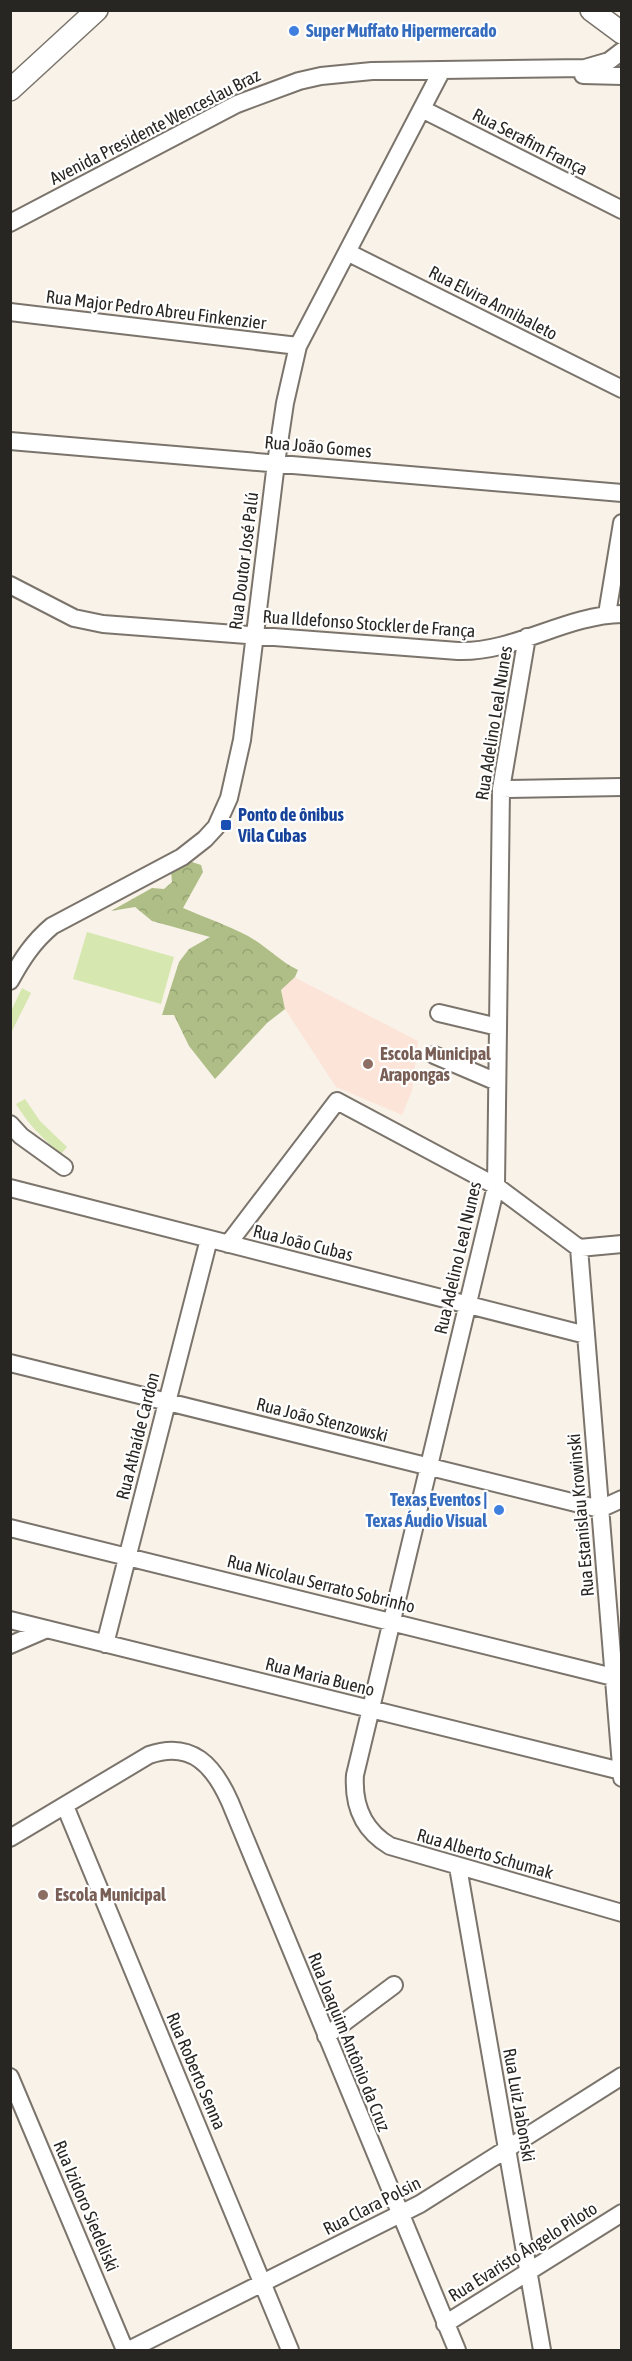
<svg xmlns="http://www.w3.org/2000/svg" width="632" height="2361" viewBox="0 0 632 2361" font-family="'Asap Condensed',sans-serif">
  <style>
    .education { fill: #fce4d9 }
    .grass { fill: #d7e7b0 }
    .forest { fill: url(#forest-crowns) }
    .lines { fill: none; stroke-linecap: round; stroke-linejoin: round }
    .minor-casing { stroke: #7a746c; stroke-width: 20 }
    .major-casing { stroke: #7a746c; stroke-width: 24 }
    .minor { stroke: #fff; stroke-width: 16 }
    .major { stroke: #fff; stroke-width: 21 }
    .shop-dot { fill: #3f7fe0; stroke: #fff; stroke-width: 2 }
    .transit-dot { fill: #1a4fb4; stroke: #fff; stroke-width: 2 }
    .education-dot { fill: #8d6e63; stroke: #fff; stroke-width: 2 }
    .labels { text-anchor: middle; stroke-width: 4.5; stroke-linejoin: round; paint-order: stroke }
    .shop-label { font-size: 18px; font-weight: bold; fill: #366cbe; stroke: #fff; text-anchor: start }
    .street-label { font-size: 18px; fill: #282622; stroke: #fff }
    .transit-label { font-size: 18px; font-weight: bold; fill: #164399; stroke: #fff; text-anchor: start }
    .education-label { font-size: 18px; font-weight: bold; fill: #785e54; stroke: #fff; text-anchor: start }
  </style>
  <defs>
    <pattern id="forest-crowns" width="20" height="18" patternUnits="userSpaceOnUse" patternTransform="scale(1.5)"><rect width="20" height="18" fill="#aebe86"/><path d="M2 6a3 3 0 1 1 6 0M12 15a3 3 0 1 1 6 0" fill="none" stroke="#96a373"/></pattern>
  </defs>
  <rect width="100%" height="100%" fill="#f9f2e8"/>
  <!-- education -->
  <path class="education" d="M294 977 418 1041 412 1091 402 1115 336 1087 285 1009 281 990Z"/>
  <!-- grass -->
  <path class="grass" d="M87 932 174 957 161 1004 73 979Z
    M22 988 31 993 11 1033V1011Z
    M25 1099 40 1121 67 1147 61 1154C43 1139 28 1124 16 1104Z"/>
  <!-- forest -->
  <path class="forest" d="M186 860 201 865 203 872 183 908C204 917 227 925 248 936 266 946 279 961 298 970L295 977 281 990 285 1009 267 1023 215 1079 189 1046 174 1015H162L179 962 189 949 210 937 152 921 135 907 111 911 152 888 164 889 172 882 171 871Z"/>
  <g class="lines">
    <defs>
      <path id="minor" d="M583 75 622 76
        M422 109 622 210
        M10 223 237 104 299 81 321 76 372 71 585 68 609 61 622 51
        M347 252 622 389
        M10 312 298 346
        M10 441 622 493
        M10 585 74 618 103 624 458 651C514 653 565 615 622 614
        M607 614 622 523
        M527 637 501 789 496 1186 355 1775C353 1805 363 1830 390 1846L622 1913
        M501 789 622 787
        M10 981C22 959 33 942 52 926L182 857 205 839 216 827 229 798 242 740 276 463 285 403 298 346 442 70
        M439 1013 498 1027
        M434 1055 497 1082
        M10 1124 21 1136 64 1167
        M10 1188 586 1335
        M228 1244 337 1101 496 1186 579 1248 622 1244
        M579 1248 622 1778
        M10 1363 600 1509 622 1499
        M10 1528 613 1677 622 1676
        M10 1620 621 1771
        M105 1644 209 1239
        M10 1645 47 1629
        M65 1806 290 2350
        M10 1838 149 1755C192 1740 214 1766 230 1802L457 2350
        M458 1867 542 2350
        M326 2036 394 1985
        M10 2077 125 2350
        M445 2324 622 2213
        M129 2350 420 2204 622 2076"/>
      <path id="major" d="M591 10 622 33
        M10 90 97 10"/>
    </defs>
    <!-- minor casing -->
    <use href="#minor" class="minor-casing"/>
    <!-- major casing -->
    <use href="#major" class="major-casing"/>
    <!-- minor -->
    <use href="#minor" class="minor"/>
    <!-- major -->
    <use href="#major" class="major"/>
  </g>
  <!-- markers -->
  <g class="shop-dot">
    <circle cx="294" cy="31" r="6"/>
    <circle cx="499" cy="1510" r="6"/>
  </g>
  <rect class="transit-dot" x="220" y="819" width="12" height="12" rx="3"/>
  <g class="education-dot">
    <circle cx="368" cy="1064" r="6"/>
    <circle cx="43" cy="1895" r="6"/>
  </g>
  <g class="labels">
    <!-- shop labels -->
    <g class="shop-label">
      <text x="306" y="37">Super Muffato Hipermercado</text>
      <text x="487" y="1506" text-anchor="end">Texas Eventos |<tspan x="487" dy="21">Texas Áudio Visual</tspan></text>
    </g>
    <!-- street labels -->
    <g class="street-label">
      <text transform="translate(155 127) rotate(-27)" y="6">Avenida Presidente Wenceslau Braz</text>
      <text transform="translate(530 142) rotate(27)" y="6">Rua Serafim França</text>
      <text transform="translate(493 303) rotate(27)" y="6">Rua Elvira Annibaleto</text>
      <text transform="translate(156 310) rotate(7)" y="6">Rua Major Pedro Abreu Finkenzier</text>
      <text transform="translate(318 447) rotate(5)" y="6">Rua João Gomes</text>
      <text transform="translate(244 561) rotate(-83)" y="6">Rua Doutor José Palú</text>
      <text transform="translate(369 624) rotate(4)" y="6">Rua Ildefonso Stockler de França</text>
      <text transform="translate(494 723) rotate(-81)" y="6">Rua Adelino Leal Nunes</text>
      <text transform="translate(303 1243) rotate(14)" y="6">Rua João Cubas</text>
      <text transform="translate(458 1258) rotate(-77)" y="6">Rua Adelino Leal Nunes</text>
      <text transform="translate(322 1420) rotate(14)" y="6">Rua João Stenzowski</text>
      <text transform="translate(138 1436) rotate(-76)" y="6">Rua Athaíde Cardon</text>
      <text transform="translate(581 1515) rotate(-95)" y="6">Rua Estanislau Krowinski</text>
      <text transform="translate(321 1584) rotate(14)" y="6">Rua Nicolau Serrato Sobrinho</text>
      <text transform="translate(320 1677) rotate(14)" y="6">Rua Maria Bueno</text>
      <text transform="translate(485 1854) rotate(16)" y="6">Rua Alberto Schumak</text>
      <text transform="translate(349 2042) rotate(68)" y="6">Rua Joaquim Antônio da Cruz</text>
      <text transform="translate(196 2071) rotate(67)" y="6">Rua Roberto Senna</text>
      <text transform="translate(519 2105) rotate(80)" y="6">Rua Luiz Jabonski</text>
      <text transform="translate(86 2206) rotate(67)" y="6">Rua Izidoro Siedeliski</text>
      <text transform="translate(372 2206) rotate(-27)" y="6">Rua Clara Polsin</text>
      <text transform="translate(523 2252) rotate(-32)" y="6">Rua Evaristo Ângelo Piloto</text>
    </g>
    <!-- transit labels -->
    <g class="transit-label">
      <text x="238" y="821">Ponto de ônibus<tspan x="238" dy="21">Vila Cubas</tspan></text>
    </g>
    <!-- education labels -->
    <g class="education-label">
      <text x="380" y="1060">Escola Municipal<tspan x="380" dy="21">Arapongas</tspan></text>
      <text x="55" y="1901">Escola Municipal</text>
    </g>
  </g>
  <!-- border -->
  <rect width="632" height="2361" fill="none" stroke="#282622" stroke-width="24"/>
</svg>
